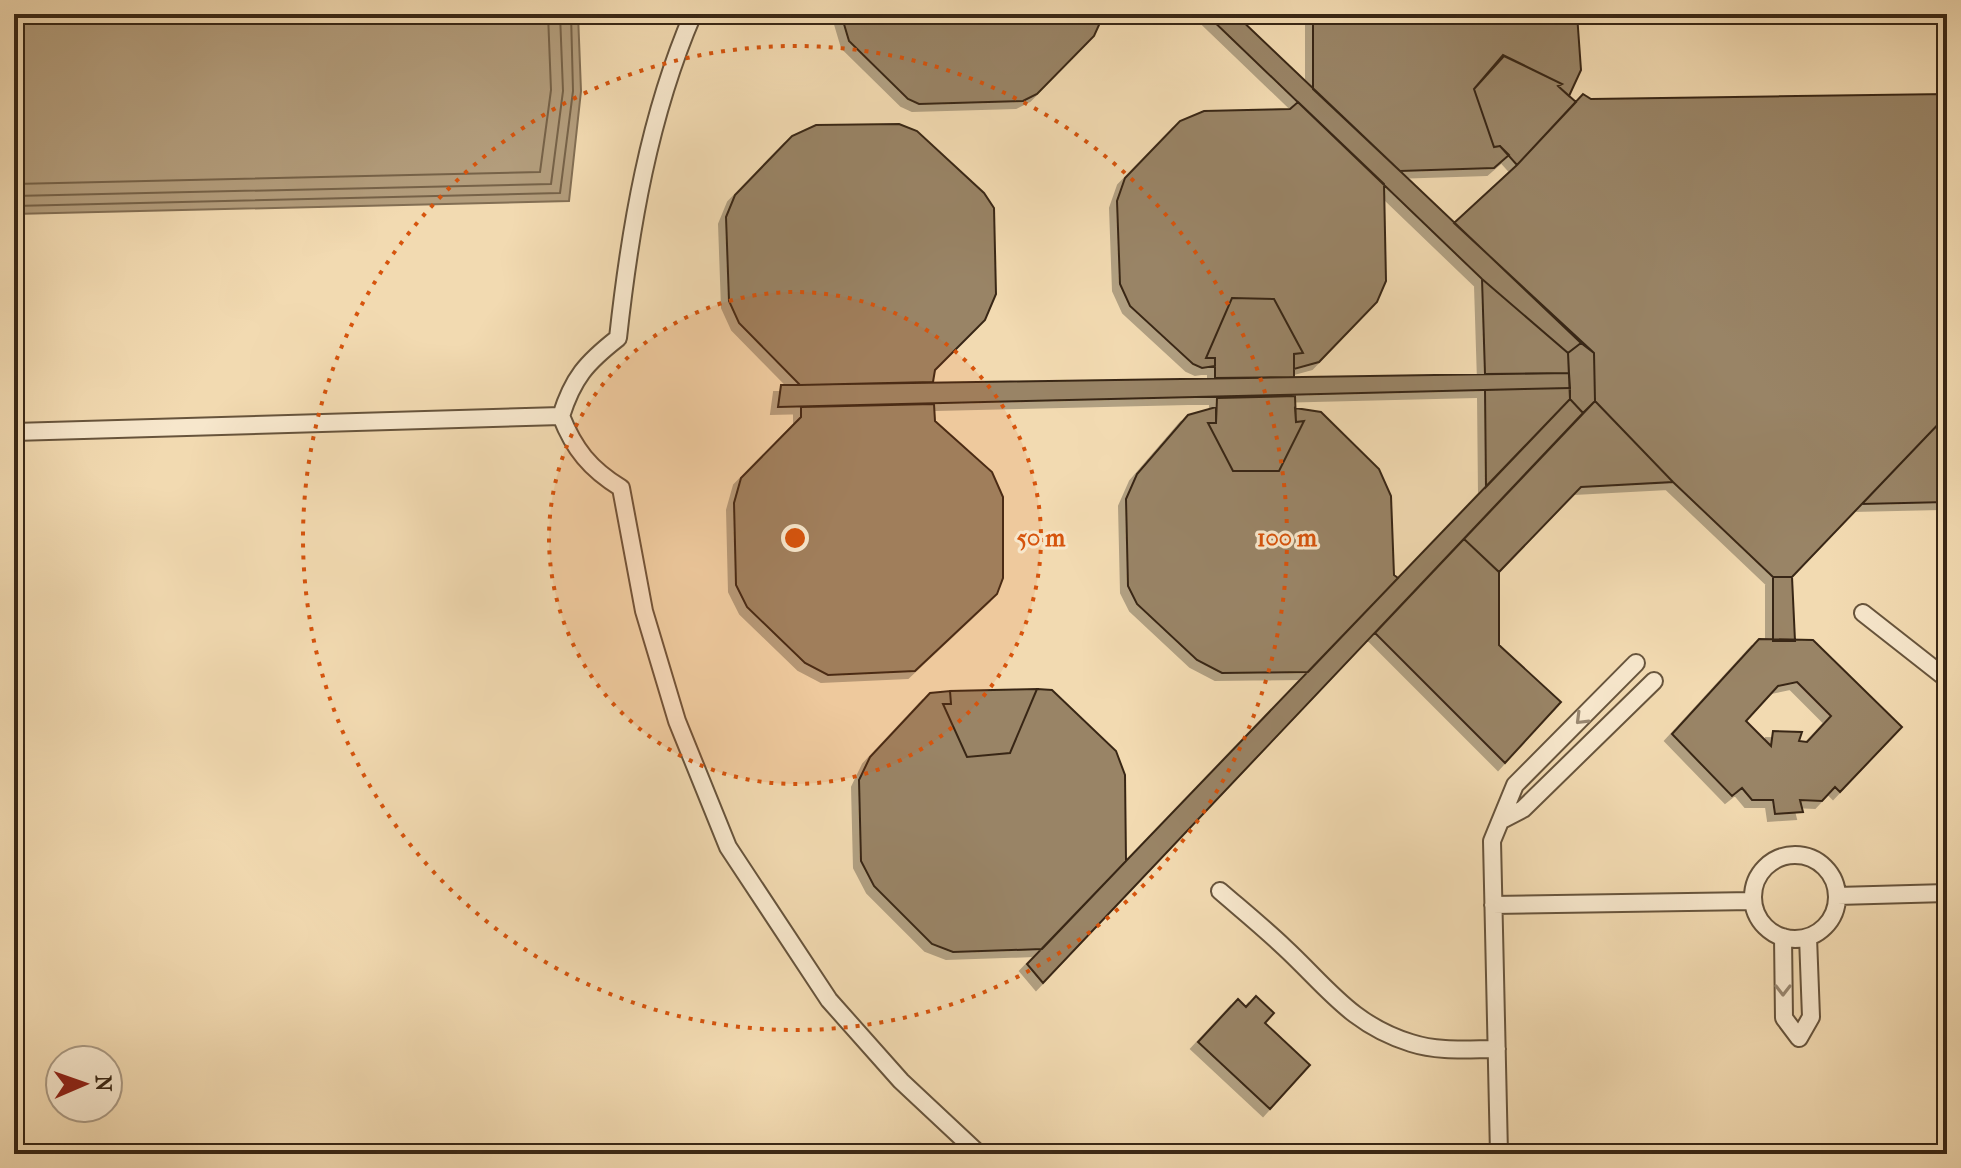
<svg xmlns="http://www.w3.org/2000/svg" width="1961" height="1168" viewBox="0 0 1961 1168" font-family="'IM FELL French Canon',serif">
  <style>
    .water { fill: #b39d7c; stroke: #826e53; stroke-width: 2 }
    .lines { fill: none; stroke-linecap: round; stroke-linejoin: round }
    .shore { stroke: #766248; stroke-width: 2 }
    .building { fill: #998466; stroke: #392715; stroke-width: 2; fill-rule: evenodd; filter: url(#shadow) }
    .lane-casing { stroke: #67543c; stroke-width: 20 }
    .lane { stroke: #f7e7cc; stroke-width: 16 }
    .oneway { stroke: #988770 }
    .ring { fill: none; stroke: #d6540d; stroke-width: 4; stroke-dasharray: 4 8 }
    .centre { fill: #d6540d; stroke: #f7e7cc; stroke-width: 4 }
    .ring-label { font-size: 24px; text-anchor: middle; font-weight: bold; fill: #d6540d; stroke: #f7e7cc; stroke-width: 6; stroke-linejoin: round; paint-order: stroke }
  </style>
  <defs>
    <filter id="shadow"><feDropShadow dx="-7" dy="7" stdDeviation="0" flood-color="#0004"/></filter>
  </defs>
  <rect width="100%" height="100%" fill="#f2dab1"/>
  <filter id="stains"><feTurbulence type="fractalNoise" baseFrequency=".0025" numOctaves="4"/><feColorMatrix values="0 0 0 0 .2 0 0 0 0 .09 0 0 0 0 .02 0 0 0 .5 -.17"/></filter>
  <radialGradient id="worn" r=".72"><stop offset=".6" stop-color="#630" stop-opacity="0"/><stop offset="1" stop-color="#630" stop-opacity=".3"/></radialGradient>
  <!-- water -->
  <path class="water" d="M14 14H578L581 91 569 201 14 214Z"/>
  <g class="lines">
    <!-- shore -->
    <path class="shore" d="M14 184 540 172 551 90 548 14
      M14 196 551 184 563 91 560 14
      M14 206 560 193 573 91 571 14"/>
  </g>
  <!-- building -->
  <path class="building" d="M841 14H1104L1094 36 1037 94 1023 101 919 104 908 99 849 41Z
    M1206 14H1235L1581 343 1568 353 1482 279Z
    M1313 14H1577L1581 70 1569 96 1558 86 1562 84 1503 55 1474 89 1494 147 1500 146 1509 155 1494 168 1400 171 1313 89Z
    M1504 56 1562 84 1558 86 1576 102 1517 165 1500 146 1494 147 1474 89Z
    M1583 94 1591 99 1947 94V415L1792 577H1773L1673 482 1595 401 1594 353 1454 223 1517 165Z
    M1298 102 1384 184 1386 281 1377 302 1319 362 1294 369V354L1303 353 1274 299 1232 298 1206 358H1215V366L1202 368 1193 364 1130 306 1120 284 1117 201 1125 178 1180 121 1204 111 1290 109Z
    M899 124 917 131 984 193 994 208 996 294 985 320 935 370 933 382 800 385 739 323 729 301 726 217 735 195 792 136 816 125Z
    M1482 279 1568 353 1569 373 1485 374Z
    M1232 298 1274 299 1303 353 1294 354V377L1215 378V358H1206Z
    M1581 343 1594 353 1595 401 1583 413 1570 399 1568 353Z
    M1569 373 1570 388 778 407 781 385Z
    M1570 388V399L1486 487 1485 390Z
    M1295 396 1296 422 1304 421 1279 471H1233L1208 423H1216L1217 398Z
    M1570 399 1583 413 1043 983 1027 964Z
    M1595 401 1673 482 1581 487 1499 572 1464 539Z
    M934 404 935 421 992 472 1003 497V578L997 594 915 671 828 675 805 663 747 607 736 585 734 503 741 478 801 417V407Z
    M1216 407V423H1208L1233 471H1279L1304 421 1296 422 1295 408 1321 412 1379 469 1391 496 1394 575 1398 578 1308 672 1222 673 1197 660 1137 604 1128 586 1126 499 1137 474 1188 415Z
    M1947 415V502L1862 504Z
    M1464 539 1499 572V645L1561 702 1505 763 1375 633Z
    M1773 577H1792L1795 641H1773Z
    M1759 639 1813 640 1902 727 1840 792 1835 787 1822 801 1800 800 1803 812 1775 814 1773 800H1752L1742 788 1732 796 1672 734ZM1797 682 1831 716 1807 742 1799 741 1802 732 1773 731 1771 746 1746 721 1778 686Z
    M1037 689 1052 690 1116 751 1125 775 1126 861 1042 949 953 952 932 944 874 886 861 861 859 780 870 757 930 693 950 691 951 704H943L967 757 1010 753Z
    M1037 689 1010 753 967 757 943 704H951L950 691Z
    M1256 996 1274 1013 1265 1023 1310 1065 1270 1109 1198 1042 1238 999 1246 1007Z"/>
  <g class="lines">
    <defs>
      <path id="lane" d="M693 14C649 116 630 228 618 338 586 363 573 378 561 416 574 449 590 469 621 488L644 611 677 721 728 847 829 1000 901 1081 979 1154
        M14 432 561 416
        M1863 613 1947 679
        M1504 819 1523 809 1654 681
        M1753 897a42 42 0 1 1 84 0a42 42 0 1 1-84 0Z
        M1220 891C1242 910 1264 928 1285 948 1327 987 1352 1025 1411 1043 1439 1052 1468 1049 1497 1049
        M1837 896 1947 893
        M1493 905 1753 901
        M1783 937 1784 1018 1799 1038 1811 1017 1808 937
        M1499 1154 1492 841 1515 785 1636 663"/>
    </defs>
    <!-- lane casing -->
    <use href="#lane" class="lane-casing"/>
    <!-- lane -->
    <use href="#lane" class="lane"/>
  </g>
  <!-- one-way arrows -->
  <defs><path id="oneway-chevron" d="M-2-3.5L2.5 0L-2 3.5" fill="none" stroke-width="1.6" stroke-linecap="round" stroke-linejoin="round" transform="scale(2)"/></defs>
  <g class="oneway">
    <use href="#oneway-chevron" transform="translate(1581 719) rotate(135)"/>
    <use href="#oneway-chevron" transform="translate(1783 990) rotate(90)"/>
  </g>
  <!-- distance rings -->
  <circle cx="795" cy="538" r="246" fill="#d6540d" fill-opacity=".12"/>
  <g class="ring">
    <circle cx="795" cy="538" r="246"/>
    <circle cx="795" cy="538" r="492"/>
  </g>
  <circle cx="795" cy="538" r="12" class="centre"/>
  <g class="ring-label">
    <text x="1041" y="546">50 m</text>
    <text x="1287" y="546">100 m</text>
  </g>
  <!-- margin -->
  <rect width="1961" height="1168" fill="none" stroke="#f2dab1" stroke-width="48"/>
  <rect x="16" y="16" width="1929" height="1136" fill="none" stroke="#392715" stroke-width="4"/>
  <rect x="24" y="24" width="1913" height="1120" fill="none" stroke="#392715" stroke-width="2"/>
  <!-- north arrow -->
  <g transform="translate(84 1084) rotate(88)"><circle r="38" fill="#f7e7cc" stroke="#ab9a83" stroke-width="2"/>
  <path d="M0-6L14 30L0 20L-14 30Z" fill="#8f2418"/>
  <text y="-12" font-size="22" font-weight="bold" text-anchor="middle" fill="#392715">N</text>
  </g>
  <rect width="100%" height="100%" filter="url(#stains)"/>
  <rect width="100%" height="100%" fill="url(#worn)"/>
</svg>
